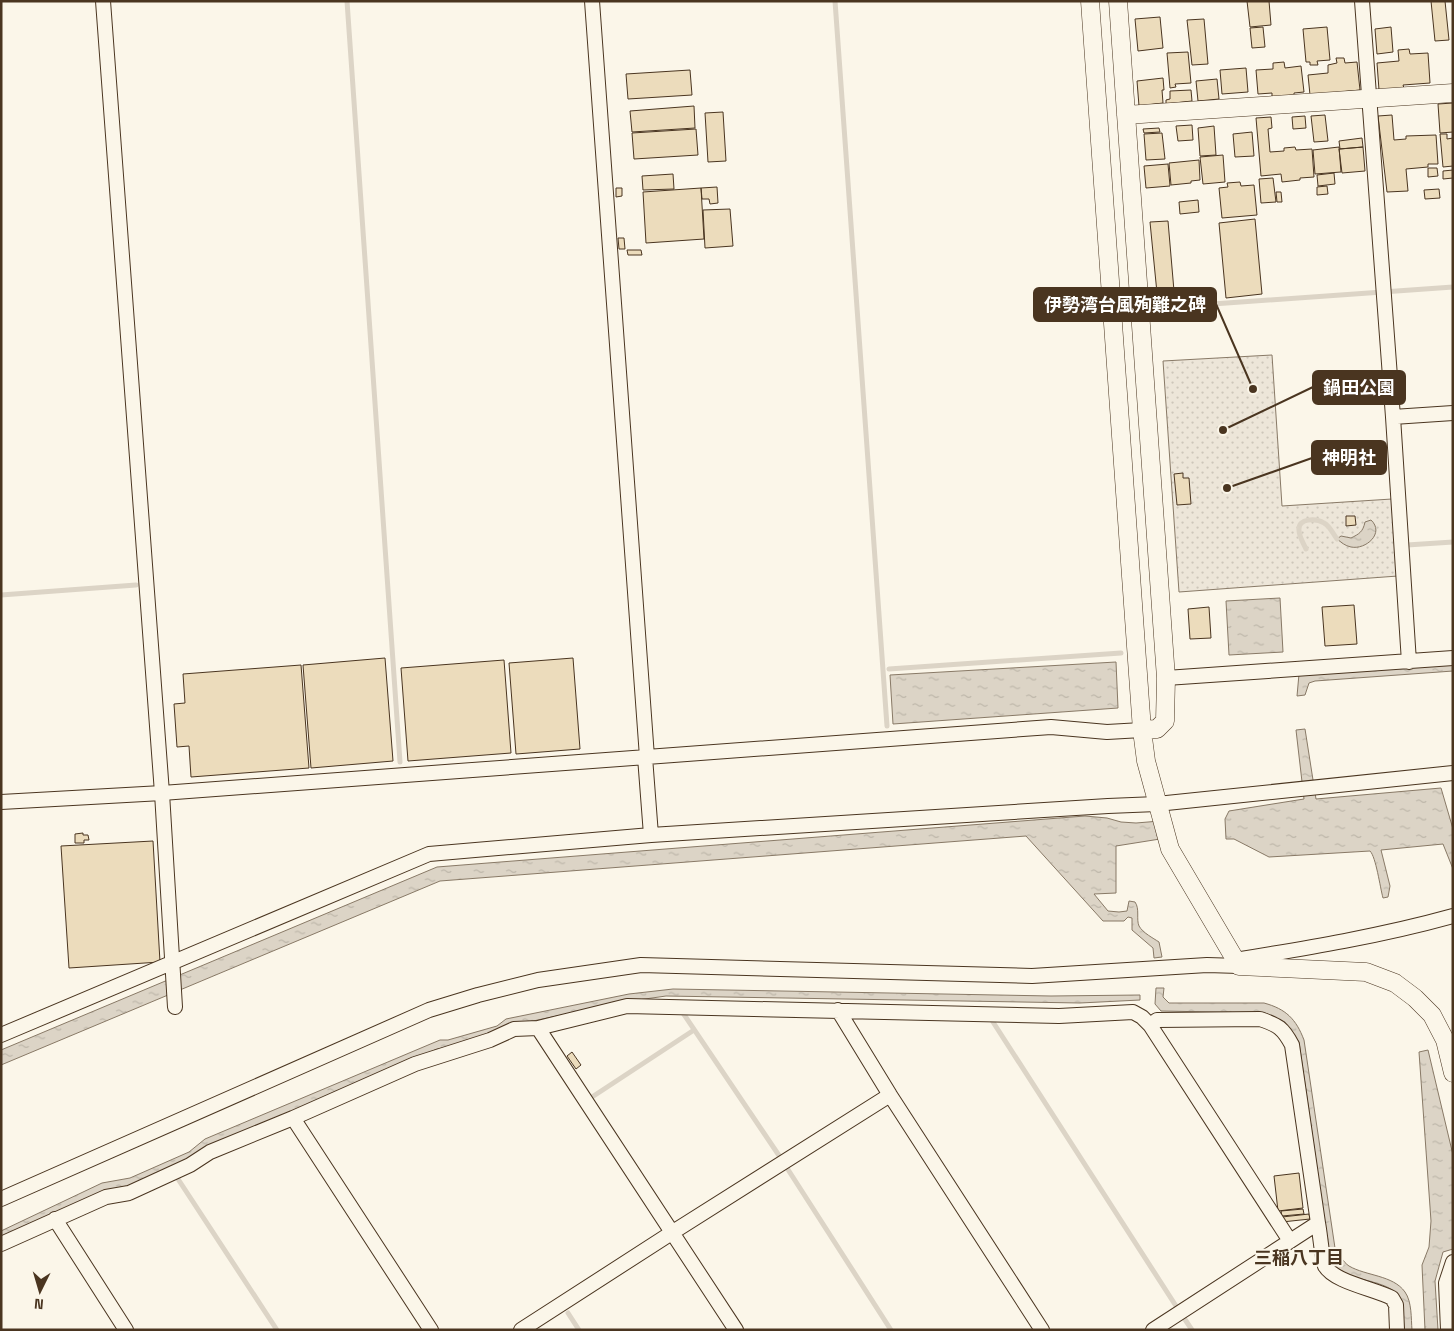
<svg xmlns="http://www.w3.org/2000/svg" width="1454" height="1331" viewBox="0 0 1454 1331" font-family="'Space Grotesk','Noto Sans JP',sans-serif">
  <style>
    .park { fill: url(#park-dots); stroke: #887966 }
    .water { fill: url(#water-ripples); stroke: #887966 }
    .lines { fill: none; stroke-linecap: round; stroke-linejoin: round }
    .stream { stroke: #dcd4c6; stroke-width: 5 }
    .building { fill: #ecdcbc; stroke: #4a3520 }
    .minor-casing { stroke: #4a3520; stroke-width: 16 }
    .tertiary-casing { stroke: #4a3520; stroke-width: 19 }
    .minor { stroke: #fbf6e9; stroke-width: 14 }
    .tertiary { stroke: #fbf6e9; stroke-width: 18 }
    .labels { text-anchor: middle; stroke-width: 4; stroke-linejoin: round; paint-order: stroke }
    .neighbourhood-label { font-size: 18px; font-weight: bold; fill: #4a3520; stroke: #fbf6e9 }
    .leader { fill: none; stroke: #4a3520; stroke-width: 2 }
    .callout-dot { fill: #4a3520; stroke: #fbf6e9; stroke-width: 2 }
    .callout { fill: #4a3520; stroke: #4a3520; stroke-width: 2 }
    .callout-label { font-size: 18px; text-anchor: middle; font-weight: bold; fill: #fff }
  </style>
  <defs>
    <pattern id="park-dots" width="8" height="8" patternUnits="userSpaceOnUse" patternTransform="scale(1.25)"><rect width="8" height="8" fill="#ede6d9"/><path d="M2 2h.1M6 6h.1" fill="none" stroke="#cdc6ba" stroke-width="1.8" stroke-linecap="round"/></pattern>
    <pattern id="water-ripples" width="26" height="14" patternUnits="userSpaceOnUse" patternTransform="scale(1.25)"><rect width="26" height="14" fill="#dcd4c6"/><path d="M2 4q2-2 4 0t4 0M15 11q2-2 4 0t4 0" fill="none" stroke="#beb7aa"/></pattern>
  </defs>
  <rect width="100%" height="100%" fill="#fbf6e9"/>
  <!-- park -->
  <path class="park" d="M1272 355 1282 506 1392 499 1398 576 1179 592 1163 361Z"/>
  <!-- water -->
  <path class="water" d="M1371 520C1385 533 1366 550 1351 547 1345 546 1341 542 1337 539L1341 536 1351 538C1359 534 1363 532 1365 522Z
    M1280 598 1283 652 1229 655 1226 601Z
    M1116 662 1118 708 893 724 890 675Z
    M1453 664V671L1315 681 1309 683 1305 695 1297 696 1299 674Z
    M1305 729 1316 799 1441 788 1453 829V869L1443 844 1381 850 1390 886 1388 897 1383 898C1380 887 1376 857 1370 851L1269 857 1234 839H1226L1225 819 1229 811 1304 799 1296 730Z
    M1085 816 1107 818 1121 822 1136 823 1160 821V839L1116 846V893L1094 894 1108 911 1119 912 1127 911 1129 901 1135 902C1140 909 1136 919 1139 926 1143 933 1153 938 1159 942L1162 957 1154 958 1153 948 1132 930V918L1128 917 1124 921H1103L1026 836 440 881 1 1065V1050L437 867Z
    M1156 988H1164L1163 997 1169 1003H1264C1286 1009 1296 1019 1304 1040L1335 1248C1339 1254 1343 1262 1349 1266 1366 1276 1393 1275 1405 1292 1412 1302 1411 1318 1412 1330H1404C1403 1320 1404 1308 1400 1299 1389 1276 1346 1286 1330 1259L1299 1042 1285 1022 1265 1013 1161 1011 1155 1004Z
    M673 989 1051 996 1140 995V1000L1080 1003 666 996 624 1002 509 1026 447 1050 437 1049 287 1115 187 1163 1 1241V1231L102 1183 130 1178 189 1152 205 1139 440 1040H448L497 1026 506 1019 629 994Z
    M1428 1050 1453 1155V1249L1443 1252 1435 1281 1438 1330H1425L1422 1265 1429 1247 1431 1221 1419 1052Z"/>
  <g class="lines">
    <!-- stream -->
    <path class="stream" d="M347 1 400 762
      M835 1 887 726
      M1157 308 1453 287
      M1407 545 1453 542
      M1306 549C1304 544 1299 537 1299 530 1298 518 1316 518 1324 523 1330 526 1333 534 1337 539
      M1 595 136 585
      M889 669 1121 653
      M683 1013 780 1157
      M993 1022 1176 1306
      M592 1097 694 1030
      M787 1168 891 1330
      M178 1179 277 1330
      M568 1313 579 1330
      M1184 1318 1192 1330"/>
  </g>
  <!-- building -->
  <path class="building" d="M1247 1H1269L1271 25 1250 27Z
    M1431 1H1445L1449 40 1435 41Z
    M1160 17 1163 48 1138 51 1135 19Z
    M1204 19 1208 64 1192 65 1187 20Z
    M1263 27 1265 47 1252 48 1250 28Z
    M1327 27 1330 60 1317 61 1318 65H1310V62H1306L1303 29Z
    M1391 27 1393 52 1377 54 1375 29Z
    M1409 49 1410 54 1428 53 1430 83 1403 85 1404 88 1379 90 1377 63 1399 61 1398 50Z
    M1188 52 1191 83 1175 84 1176 87 1170 88 1167 53Z
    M1336 58H1344L1345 63 1357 62 1360 90 1310 95 1308 75 1328 73V65L1337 63Z
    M1284 62 1285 68 1301 66 1304 92 1294 93V95L1272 97V93L1258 94 1256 70 1273 69V63Z
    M1246 68 1248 92 1222 94 1220 70Z
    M690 70 692 95 628 99 626 74Z
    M1163 78 1164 90H1162L1163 103 1139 106 1137 81Z
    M1217 79 1219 99 1198 101 1196 81Z
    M1191 90 1192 101 1166 104V100L1170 99V91Z
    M1453 103V132L1440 133 1438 104Z
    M694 106 695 128 632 132 630 111Z
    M723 112 726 161 708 162 705 113Z
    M1325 115 1328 141 1314 142 1311 116Z
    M1392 115 1394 140 1406 139V136L1436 135 1438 164H1428V167L1406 169 1408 191 1387 192 1378 116Z
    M1305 116 1306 128 1293 129 1292 117Z
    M1271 117 1272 128 1268 129 1270 152 1284 151V148L1295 147 1296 150 1312 149 1314 177 1300 178V180L1282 182 1281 174 1261 176 1256 118Z
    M1192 125 1193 140 1178 141 1176 126Z
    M1214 126 1216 155 1200 156 1198 128Z
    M1159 128 1160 132 1144 133 1143 129Z
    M696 129 698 155 634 159 632 133Z
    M1252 132 1254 156 1235 157 1233 134Z
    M1162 133 1165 159 1146 160 1144 134Z
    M1440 134H1447V139L1453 138V166L1443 167Z
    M1362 138 1363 147 1340 149 1339 141Z
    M1339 147 1341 172 1315 174 1313 150Z
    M1363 147 1365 171 1342 173 1339 149Z
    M1223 155 1225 182 1203 184 1200 157Z
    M1199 160 1200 180 1191 181V183L1171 185 1169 163Z
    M1168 164 1170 186 1146 188 1144 166Z
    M1428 168H1437L1438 176 1428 177Z
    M1453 170V178L1443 179V171Z
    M1334 173 1335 184 1318 186 1317 175Z
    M673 174 674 189 643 190 642 176Z
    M1273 178 1276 202 1261 203 1259 179Z
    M1240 182 1241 186 1254 185 1257 215 1222 218 1219 188 1228 187 1227 183Z
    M1327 186 1328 194 1317 195V187Z
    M717 187 718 203 710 204 709 199H702L701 188Z
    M616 188H622V196L616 197Z
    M701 188 704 239 646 243 643 192Z
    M1439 189 1440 198 1425 199 1424 190Z
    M1276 192H1281L1282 202H1277Z
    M1198 200 1199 212 1180 214 1179 202Z
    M730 209 733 246 705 248 703 210Z
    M1255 219 1262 294 1226 298 1219 223Z
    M1168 221 1174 291 1157 293 1150 222Z
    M618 238H624L625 249H619Z
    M627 250H641L642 255H628Z
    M1183 473V478H1189L1191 504 1177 505 1174 474Z
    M1346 516H1355L1356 525 1346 526Z
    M1354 605 1357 644 1325 646 1322 607Z
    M1209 607 1211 638 1190 639 1188 609Z
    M385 658 393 761 311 768 303 665Z
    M573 658 580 749 516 754 509 663Z
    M504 660 511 753 408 761 401 668Z
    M301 665 309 768 191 777 189 746 177 747 174 704 185 703 183 674Z
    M83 833V835H88L89 840H84V843H75V834Z
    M153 841 160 962 69 968 61 846Z
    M572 1052 581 1065 576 1069 567 1056Z
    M1299 1173 1303 1208 1278 1211 1274 1176Z
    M1303 1209 1304 1214 1282 1216 1281 1211Z
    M1309 1214 1310 1219 1282 1222V1217Z"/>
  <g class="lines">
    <defs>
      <path id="minor" d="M103 1 162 793 175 1007
        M592 1 647 757
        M1362 1 1393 417 1409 662
        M1393 417 1453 413
        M1166 678 1453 658
        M645 757 651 835
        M1 802 162 793 1051 727 1107 732 1142 730
        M1235 960C1308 948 1381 936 1453 916
        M838 1010 890 1095 1042 1330
        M538 1028 736 1330
        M1 1035 429 854 651 835 1108 806 1157 804 1453 773
        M293 1118 431 1330
        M1 1199 429 1010 478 995 538 980 641 965 1032 976 1207 965 1239 966
        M55 1219 126 1330
        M1290 1241 1150 1025 1157 1020 1260 1019C1278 1025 1283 1028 1292 1045L1318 1223
        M1 1244 106 1197 129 1193 190 1165 210 1152 293 1118 415 1064 490 1040 514 1029 538 1028 627 1006 1059 1016 1133 1012 1142 1017 1150 1025
        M521 1330 673 1232 890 1095
        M1153 1330 1318 1223C1320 1232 1322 1259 1325 1266 1334 1282 1375 1289 1392 1298L1396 1305 1397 1330
        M1448 1330 1446 1283 1453 1262"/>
      <path id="tertiary" d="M1090 1 1142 730 1146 761 1170 849 1239 966 1366 972 1395 983 1415 998 1432 1015 1445 1040 1453 1073
        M1118 1 1166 678 1165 721 1157 729 1142 730
        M1126 115 1453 93"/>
    </defs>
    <!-- minor casing -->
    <use href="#minor" class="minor-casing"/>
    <!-- tertiary casing -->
    <use href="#tertiary" class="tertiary-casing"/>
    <!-- minor -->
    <use href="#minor" class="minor"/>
    <!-- tertiary -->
    <use href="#tertiary" class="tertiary"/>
  </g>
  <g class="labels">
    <!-- neighbourhood labels -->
    <g class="neighbourhood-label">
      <text x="1299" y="1264">三稲八丁目</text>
    </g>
  </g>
  <!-- callouts -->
  <path class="leader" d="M1253 389L1216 304M1223 430L1313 387M1227 488L1312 458"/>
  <g class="callout-dot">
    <circle cx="1253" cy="389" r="5"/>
    <circle cx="1223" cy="430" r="5"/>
    <circle cx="1227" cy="488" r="5"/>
  </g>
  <g class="callout">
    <rect x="1034" y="288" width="182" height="33" rx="5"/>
    <rect x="1313" y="371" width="92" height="33" rx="5"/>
    <rect x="1312" y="441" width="74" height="33" rx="5"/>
  </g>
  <g class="callout-label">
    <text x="1125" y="311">伊勢湾台風殉難之碑</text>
    <text x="1359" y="394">鍋田公園</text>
    <text x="1349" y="464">神明社</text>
  </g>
  <!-- border -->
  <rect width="1454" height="1331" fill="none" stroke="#4a3520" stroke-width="5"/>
  <!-- north arrow -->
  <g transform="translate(40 1291) rotate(185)" stroke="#fbf6e9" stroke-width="4" paint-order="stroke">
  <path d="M0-4L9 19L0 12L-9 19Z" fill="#4a3520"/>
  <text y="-8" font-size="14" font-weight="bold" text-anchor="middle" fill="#4a3520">N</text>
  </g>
</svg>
